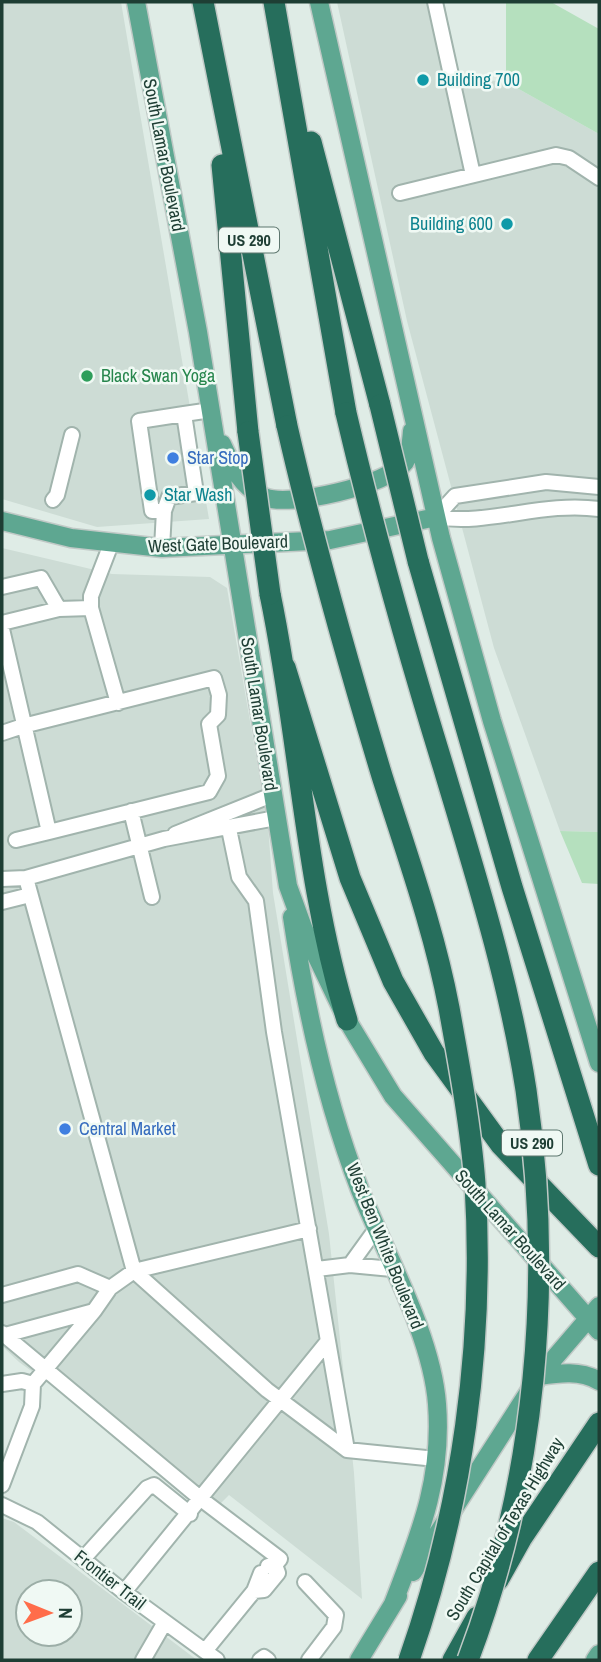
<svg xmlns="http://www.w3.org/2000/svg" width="601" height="1662" viewBox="0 0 601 1662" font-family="'Archivo Narrow',sans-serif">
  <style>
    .built { fill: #cddcd5; fill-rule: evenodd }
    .green { fill: #b5e0be }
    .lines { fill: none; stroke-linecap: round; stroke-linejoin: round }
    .minor-casing { stroke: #a1b4ad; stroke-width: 18 }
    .major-casing { stroke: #c0c9c6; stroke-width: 21 }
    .highway-casing { stroke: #c0c9c6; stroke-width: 24 }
    .minor { stroke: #fff; stroke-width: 14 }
    .major { stroke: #5ea791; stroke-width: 18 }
    .highway { stroke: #266e5c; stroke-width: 21 }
    .highway-bridge-casing { stroke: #c0c9c6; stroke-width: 24; stroke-linecap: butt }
    .highway-bridge { stroke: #266e5c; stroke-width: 21 }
    .culture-dot { fill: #0f9aa8; stroke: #f0f9f4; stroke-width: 2.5 }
    .leisure-dot { fill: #2e9e5b; stroke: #f0f9f4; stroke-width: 2.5 }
    .shop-dot { fill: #3f7fe0; stroke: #f0f9f4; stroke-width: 2.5 }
    .labels { text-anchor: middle; stroke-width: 5; stroke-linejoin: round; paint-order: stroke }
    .shield { fill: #f0f9f4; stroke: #5d766e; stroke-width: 2 }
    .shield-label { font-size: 16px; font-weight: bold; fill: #1e3e34 }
    .culture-label { font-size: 18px; fill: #0d838f; stroke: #f0f9f4; text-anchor: start }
    .street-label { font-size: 18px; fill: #1e3e34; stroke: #f0f9f4 }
    .leisure-label { font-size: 18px; fill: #27864d; stroke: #f0f9f4; text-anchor: start }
    .shop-label { font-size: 18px; fill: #366cbe; stroke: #f0f9f4; text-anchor: start }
  </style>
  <rect width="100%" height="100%" fill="#dfece6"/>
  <!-- built -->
  <path class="built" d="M2 2H121L209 519 97 527 2 499Z
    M337 2H444L460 77 506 82 599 134V832L560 831 494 648 407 321Z
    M2 548 112 574 210 577 227 588 268 825 273 893 329 1234 354 1473 362 1599 229 1495 218 1506 19 1362 2 1346Z
    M2 1518 14 1522 197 1660H2ZM28 1592H70V1634H28Z"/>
  <!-- green -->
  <path class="green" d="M506 2H551L599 29V134L506 82Z
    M560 831 599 832V884L582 883Z"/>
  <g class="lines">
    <defs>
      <path id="minor" d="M435 2 473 175
        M400 193 556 155 569 158 599 178
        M53 500 57 495 72 435
        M164 511H152L139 421 184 414
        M436 517 455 496 546 482 599 487
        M436 517C489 526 542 501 599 509
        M111 544 91 596V608L118 703
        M162 548 164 511 169 497 196 493 184 414 211 410
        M2 587 41 578 59 609 91 608
        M2 623 59 609
        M2 629 49 832 209 792 218 776 209 724 218 715 219 695 214 678 23 726 2 733
        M131 811 152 897
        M175 834 272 795
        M16 840 49 832
        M26 878 134 1271 267 1390 347 1450 436 1459
        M2 879 26 878 164 839 276 818
        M2 902 30 895
        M350 1265 376 1229
        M317 1269 350 1265 392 1269
        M110 1288 134 1271 309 1229
        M2 1295 78 1274 110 1288 94 1311 5 1335
        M2 1333 201 1499 280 1559 275 1565 268 1566
        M328 1341 347 1450
        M2 1384 22 1381 33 1384
        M2 1485 32 1406 33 1384 94 1311
        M2 1505 37 1522 124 1592 217 1660
        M83 1559 147 1488 154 1485 190 1514
        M305 1582 336 1615 334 1627 309 1660
        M254 1591 264 1590 278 1573 275 1565
        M124 1592 328 1341 274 1032 256 901 239 877 229 829
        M205 1651 254 1591 261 1573
        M143 1660 165 1622
        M260 1660 264 1657 268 1660"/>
      <path id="major" d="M136 2 198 332 288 886 304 930 347 1020 393 1096 599 1331
        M319 2 441 538 492 721 599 1063
        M222 444C232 466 240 486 264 497 289 508 389 485 405 462 411 452 411 442 412 431
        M2 521 71 538 162 548 330 540 436 517
        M292 917C306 1011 326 1102 360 1190 386 1255 432 1336 437 1404 443 1480 419 1536 393 1604
        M539 1376C559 1373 581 1370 599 1381
        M413 1572 539 1376 599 1306
        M359 1660 398 1596
        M595 1660 599 1654"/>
      <path id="highway" d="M203 2 287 426
        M274 2 346 413
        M311 142 380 405
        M222 165 248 432
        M418 561 512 887 599 1165
        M270 594C300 737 304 879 347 1020
        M285 667 350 878 393 981 434 1053 501 1145 599 1247
        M498 1580 521 1539 599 1423
        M453 1660 477 1617
        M538 1660 599 1572"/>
    </defs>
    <!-- minor casing -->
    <use href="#minor" class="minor-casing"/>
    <!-- major casing -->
    <use href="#major" class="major-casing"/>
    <!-- highway casing -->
    <use href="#highway" class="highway-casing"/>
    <!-- minor -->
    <use href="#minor" class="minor"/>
    <!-- major -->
    <use href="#major" class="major"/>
    <!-- highway -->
    <use href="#highway" class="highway"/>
    <defs>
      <path id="highway-bridge" d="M380 405 418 561
        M346 413C374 532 407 649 443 766 475 873 509 980 526 1090 554 1280 536 1481 468 1660
        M287 426C314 544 347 660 382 776 406 852 434 929 449 1008 459 1063 471 1129 475 1184 485 1345 462 1509 409 1660
        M248 432 270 594"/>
    </defs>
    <!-- highway-bridge casing -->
    <use href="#highway-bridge" class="highway-bridge-casing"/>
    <!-- highway-bridge -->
    <use href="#highway-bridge" class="highway-bridge"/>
  </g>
  <!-- markers -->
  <g class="culture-dot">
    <circle cx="423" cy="80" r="7"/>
    <circle cx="507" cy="224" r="7"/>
    <circle cx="150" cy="495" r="7"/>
  </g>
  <circle class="leisure-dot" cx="87" cy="376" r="7"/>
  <g class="shop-dot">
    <circle cx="173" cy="458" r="7"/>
    <circle cx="65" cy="1129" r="7"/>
  </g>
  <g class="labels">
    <!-- shield labels -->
    <g class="shield">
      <rect x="219" y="227.5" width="60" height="25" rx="5"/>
      <rect x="502" y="1130.5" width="60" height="25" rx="5"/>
    </g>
    <g class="shield-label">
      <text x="249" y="246">US 290</text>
      <text x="532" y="1149">US 290</text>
    </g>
    <!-- culture labels -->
    <g class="culture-label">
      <text x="437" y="86">Building 700</text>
      <text x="493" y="230" text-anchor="end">Building 600</text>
      <text x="164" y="501">Star Wash</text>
    </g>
    <!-- street labels -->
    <g class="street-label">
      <text transform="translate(164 155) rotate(79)" y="6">South Lamar Boulevard</text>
      <text transform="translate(218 544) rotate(-2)" y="6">West Gate Boulevard</text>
      <text transform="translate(259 714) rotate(81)" y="6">South Lamar Boulevard</text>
      <text transform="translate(510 1230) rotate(48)" y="6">South Lamar Boulevard</text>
      <text transform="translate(385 1246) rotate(68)" y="6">West Ben White Boulevard</text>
      <text transform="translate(505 1529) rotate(-59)" y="6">South Capital of Texas Highway</text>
      <text transform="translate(110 1580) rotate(38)" y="6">Frontier Trail</text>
    </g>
    <!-- leisure labels -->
    <g class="leisure-label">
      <text x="101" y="382">Black Swan Yoga</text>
    </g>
    <!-- shop labels -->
    <g class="shop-label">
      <text x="187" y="464">Star Stop</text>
      <text x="79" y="1135">Central Market</text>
    </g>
  </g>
  <!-- border -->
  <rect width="601" height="1662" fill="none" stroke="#1e3e34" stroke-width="7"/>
  <!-- north arrow -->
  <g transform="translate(49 1613) rotate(91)"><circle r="33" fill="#f0f9f4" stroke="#9caea7" stroke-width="2"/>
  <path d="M0-5L12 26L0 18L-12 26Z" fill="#ff6d4a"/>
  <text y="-10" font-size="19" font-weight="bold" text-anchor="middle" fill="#1e3e34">N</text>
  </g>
</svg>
